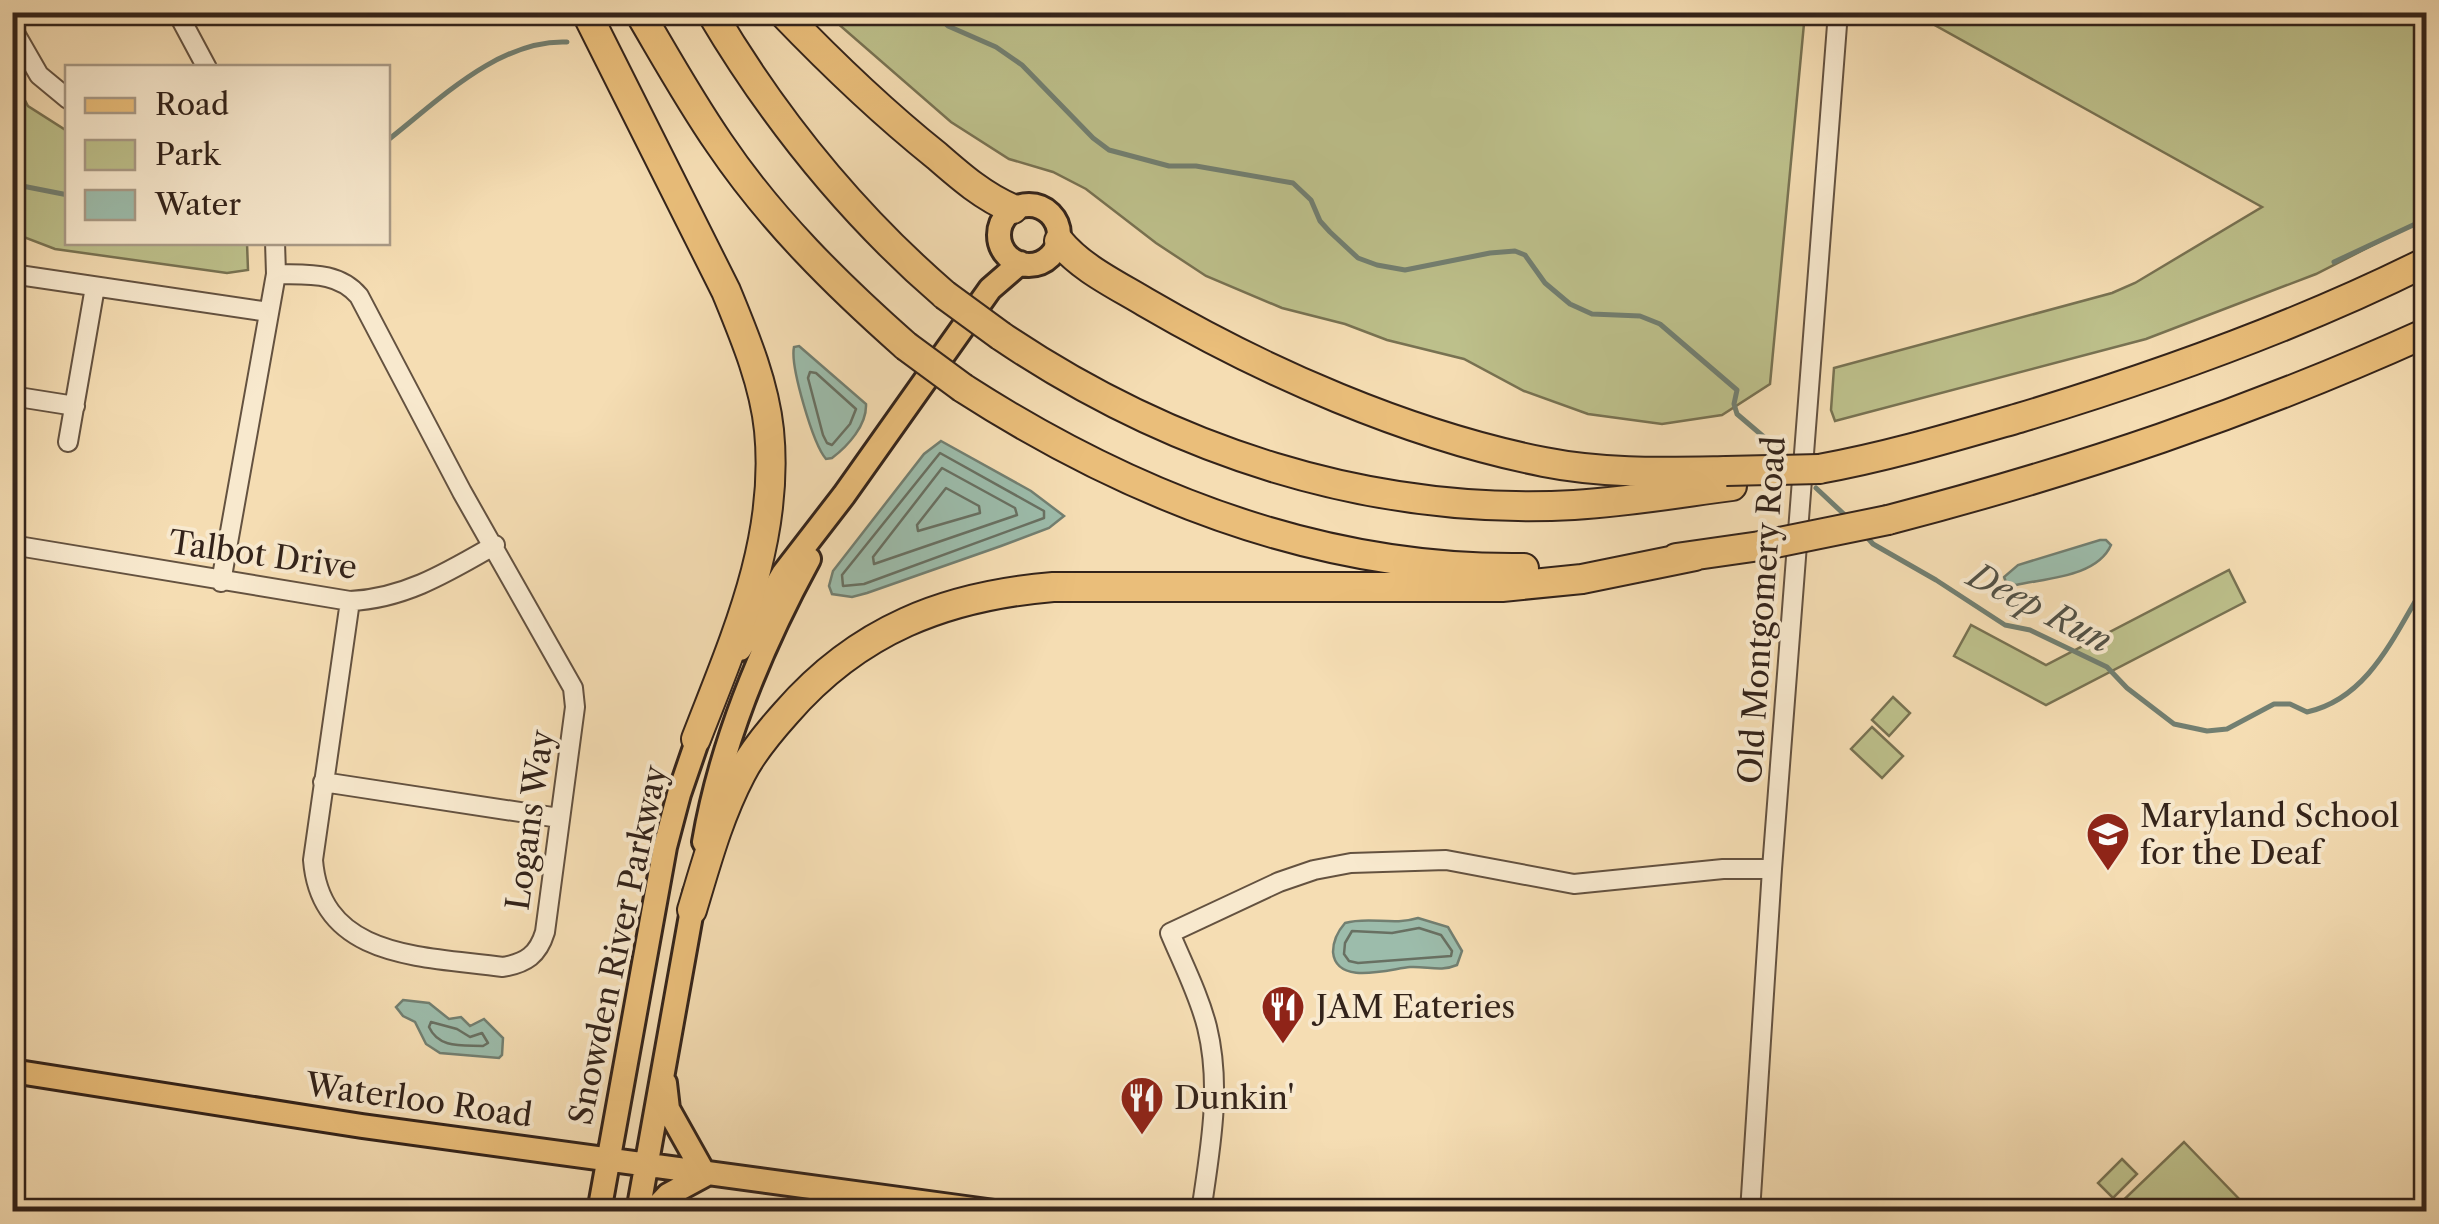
<svg xmlns="http://www.w3.org/2000/svg" width="2439" height="1224" viewBox="0 0 2439 1224" font-family="'Libre Caslon Text',serif">
  <style>
    .green { fill: #bdc08b; stroke: #787252; stroke-width: 2.5 }
    .water { fill: #9cbcab; stroke: #727f71; stroke-width: 2.5 }
    .lines { fill: none; stroke-linecap: round; stroke-linejoin: round }
    .shore { stroke: #687062; stroke-width: 2.5 }
    .stream { stroke: #727f71; stroke-width: 5 }
    .minor-casing { stroke: #645240; stroke-width: 22 }
    .major-casing { stroke: #33231a; stroke-width: 28 }
    .highway-casing { stroke: #33231a; stroke-width: 32 }
    .minor { stroke: #f8e9ce; stroke-width: 18 }
    .major { stroke: #eabe7a; stroke-width: 22 }
    .highway { stroke: #eabe7a; stroke-width: 28 }
    .highway-bridge-casing { stroke: #33231a; stroke-width: 32; stroke-linecap: butt }
    .highway-bridge { stroke: #eabe7a; stroke-width: 28 }
    .labels { text-anchor: middle; stroke-width: 8; stroke-linejoin: round; paint-order: stroke }
    .street-label { font-size: 32px; fill: #33231a; stroke: #f8e9ce }
    .poi-label { font-size: 32px; fill: #33231a; stroke: #f8e9ce; text-anchor: start }
    .water-label { font-size: 35px; font-style: italic; fill: #525146; stroke: #f8e9ce }
  </style>
  <rect width="100%" height="100%" fill="#f5ddb3"/>
  <filter id="stains"><feTurbulence type="fractalNoise" baseFrequency=".002" numOctaves="4"/><feColorMatrix values="0 0 0 0 .2 0 0 0 0 .09 0 0 0 0 .02 0 0 0 .5 -.17"/></filter>
  <radialGradient id="worn" r=".72"><stop offset=".6" stop-color="#630" stop-opacity="0"/><stop offset="1" stop-color="#630" stop-opacity=".3"/></radialGradient>
  <!-- green -->
  <path class="green" d="M831 13H1805L1770 384 1722 415 1662 424 1588 414 1524 391 1464 359 1387 340 1345 324 1282 308 1206 276 1156 243 1086 189 1053 172 1009 159 951 122 836 22Z
    M1913 13H2426V218L2316 274 2146 339 1835 421 1831 410 1834 368 2112 293 2135 283 2262 207Z
    M13 78 28 106 67 131 68 242 247 243 248 270 227 273 55 249 13 233Z
    M2229 570 2245 602 2046 705 1954 656 1971 625 2046 665Z
    M1893 697 1910 713 1889 736 1872 720Z
    M1872 727 1903 756 1882 778 1851 749Z
    M2184 1142 2243 1203 2235 1211H2112Z
    M2122 1159 2137 1174 2113 1198 2098 1183Z"/>
  <!-- water -->
  <path class="water" d="M799 346 866 404C867 425 848 446 832 458L826 459C813 444 790 366 794 347Z
    M941 441 1031 491 1064 516 1049 528 1001 546 867 593 852 597 832 594 829 586 833 571 924 454Z
    M2100 540H2106L2111 545C2097 577 2046 578 2016 585L2006 582 2004 577 2018 565Z
    M1418 918 1448 927 1462 951 1457 965C1441 972 1427 966 1410 967 1389 969 1336 986 1333 952 1333 941 1338 931 1345 923 1369 916 1393 926 1418 918Z
    M403 1000 429 1003 449 1019 461 1017 470 1026 484 1019 503 1038 502 1055 499 1058 440 1053 426 1044 415 1022 403 1016 396 1007Z"/>
  <g class="lines">
    <!-- shore -->
    <path class="shore" d="M810 372 816 373 856 409 850 424 832 445 827 443 823 435 808 378Z
      M940 453 1044 511V518L864 584 843 586 842 575Z
      M942 468 1015 508 1017 515 874 564 873 557Z
      M946 488 979 506 980 513 918 531 917 525Z
      M1419 928 1441 935 1452 951 1451 956 1358 963 1349 961 1344 954 1345 943 1352 931 1392 933Z
      M431 1022 457 1029 470 1037 482 1033 488 1043 483 1046C463 1045 439 1049 429 1027Z"/>
    <!-- stream -->
    <path class="stream" d="M873 12 876 18 886 21 912 12
      M933 12 948 26 996 47 1022 65 1093 138 1109 150 1169 166H1196L1293 183 1311 200 1320 221 1330 232 1358 258 1377 265 1405 270 1490 253 1515 251 1525 255 1545 283 1570 304 1592 314 1640 316 1660 324 1737 390 1734 404 1737 414 1784 454
      M388 140C438 101 499 39 567 42
      M12 184 68 195
      M2334 262 2426 219
      M1816 488 1847 517
      M1865 535 1873 544 1936 580 2005 625 2030 630 2107 667 2127 688 2174 724 2207 731 2227 729 2274 704H2290L2307 712C2370 698 2395 633 2426 583"/>
    <defs>
      <path id="minor" d="M177 12 207 68
        M12 28 39 75 68 99
        M12 274 269 312
        M276 274C307 275 338 271 359 296L462 492 573 688 575 707 545 932C538 955 526 963 503 967 427 956 321 961 313 860L350 601
        M12 396 75 406
        M68 442 95 287
        M12 545 350 601C404 599 448 572 495 545
        M221 582 276 274 275 242
        M323 782 559 818
        M1201 1212C1210 1150 1222 1088 1207 1027 1199 995 1183 964 1170 933L1279 882 1314 870 1351 863 1446 860 1574 884 1723 869H1772
        M1750 1212 1772 869 1838 12"/>
      <path id="major" d="M999 235a30 30 0 1 1 60 0a30 30 0 1 1-60 0Z
        M740 649 783 574 844 495 990 289 1020 263
        M704 842C721 743 761 647 809 559
        M12 1071 362 1126 995 1212
        M665 1083 668 1109 705 1175
        M599 1212 665 847 679 794 702 727
        M638 1212 695 893
        M652 1212 668 1195 705 1175"/>
      <path id="highway" d="M586 12 726 291C744 335 764 382 769 430 780 540 735 638 696 739
        M639 12C665 56 690 101 719 143 771 220 837 285 906 346
        M711 12C775 120 850 213 945 295
        M782 12C831 63 882 112 937 156 961 177 984 197 1013 209
        M1059 241C1081 268 1115 284 1145 302 1265 372 1408 435 1544 462 1604 474 1665 472 1726 471
        M1001 336C1170 450 1368 516 1574 505 1627 502 1679 493 1732 486
        M963 388C1131 496 1320 571 1524 568
        M1819 469C1886 457 1953 437 2019 418 2158 376 2296 327 2426 262
        M1888 520C2076 471 2249 413 2426 333
        M1676 558 1760 546
        M692 910C706 864 718 818 741 774 752 752 769 732 786 713 858 630 945 596 1053 587H1502L1582 579 1695 556"/>
    </defs>
    <!-- minor casing -->
    <use href="#minor" class="minor-casing"/>
    <!-- major casing -->
    <use href="#major" class="major-casing"/>
    <!-- highway casing -->
    <use href="#highway" class="highway-casing"/>
    <!-- minor -->
    <use href="#minor" class="minor"/>
    <!-- major -->
    <use href="#major" class="major"/>
    <!-- highway -->
    <use href="#highway" class="highway"/>
    <defs>
      <path id="highway-bridge" d="M945 295 1001 336
        M906 346 963 388
        M1726 471 1819 469
        M1760 546 1888 520"/>
    </defs>
    <!-- highway-bridge casing -->
    <use href="#highway-bridge" class="highway-bridge-casing"/>
    <!-- highway-bridge -->
    <use href="#highway-bridge" class="highway-bridge"/>
  </g>
  <!-- icons -->
  <defs>
    <symbol id="school-pin" viewBox="-11 -11 22 30"><path d="M0 17L-7.5 6A9.5 9.5 0 1 1 7.5 6Z" fill="#8f2418" stroke="#f8e9ce"/><path d="M0-5L7-2L0 1L-7-2ZM-4 1L0 2.5L4 1V4Q0 6-4 4Z" fill="#fff"/></symbol>
    <symbol id="restaurant-pin" viewBox="-11 -11 22 30"><path d="M0 17L-7.5 6A9.5 9.5 0 1 1 7.5 6Z" fill="#8f2418" stroke="#f8e9ce"/><path d="M-5-6h1v4h1v-4h1v4h1v-4h1v5L-1.5 .5V6h-2V.5L-5-1ZM5-6V6H3V1.5H1.5Q1.5-4 5-6Z" fill="#fff"/></symbol>
  </defs>
  <g fill-rule="evenodd">
    <use href="#school-pin" x="2083" y="809" width="50" height="68"/>
    <use href="#restaurant-pin" x="1258" y="982" width="50" height="68"/>
    <use href="#restaurant-pin" x="1117" y="1073" width="50" height="68"/>
  </g>
  <g class="labels">
    <!-- street labels -->
    <g class="street-label">
      <text transform="translate(263 555) rotate(8)" y="11">Talbot Drive</text>
      <text transform="translate(1762 610) rotate(-86)" y="11">Old Montgomery Road</text>
      <text transform="translate(530 820) rotate(-82)" y="11">Logans Way</text>
      <text transform="translate(618 945) rotate(-78)" y="11">Snowden River Parkway</text>
      <text transform="translate(419 1100) rotate(8)" y="11">Waterloo Road</text>
    </g>
    <!-- poi labels -->
    <g class="poi-label">
      <text x="2140" y="827">Maryland School<tspan x="2140" dy="37">for the Deaf</tspan></text>
      <text x="1316" y="1018">JAM Eateries</text>
      <text x="1174" y="1109">Dunkin'</text>
    </g>
    <!-- water labels -->
    <g class="water-label">
      <text transform="translate(2040 608) rotate(27)" y="12">Deep Run</text>
    </g>
  </g>
  <!-- margin -->
  <rect width="2439" height="1224" fill="none" stroke="#f5ddb3" stroke-width="50"/>
  <rect x="15" y="15" width="2409" height="1194" fill="none" stroke="#33231a" stroke-width="5"/>
  <rect x="25" y="25" width="2389" height="1174" fill="none" stroke="#33231a" stroke-width="2.5"/>
  <!-- legend -->
  <rect x="65" y="65" width="325" height="180" fill="#f8e9ce" stroke="#a99a86" stroke-width="2.5"/>
  <rect x="85" y="98" width="50" height="15" fill="#eabe7a" stroke="#a99a86" stroke-width="2.5"/>
  <text x="155" y="115" font-size="30" fill="#33231a">Road</text>
  <rect x="85" y="140" width="50" height="30" fill="#bdc08b" stroke="#a99a86" stroke-width="2.5"/>
  <text x="155" y="165" font-size="30" fill="#33231a">Park</text>
  <rect x="85" y="190" width="50" height="30" fill="#9cbcab" stroke="#a99a86" stroke-width="2.5"/>
  <text x="155" y="215" font-size="30" fill="#33231a">Water</text>
  <rect width="100%" height="100%" filter="url(#stains)"/>
  <rect width="100%" height="100%" fill="url(#worn)"/>
</svg>
